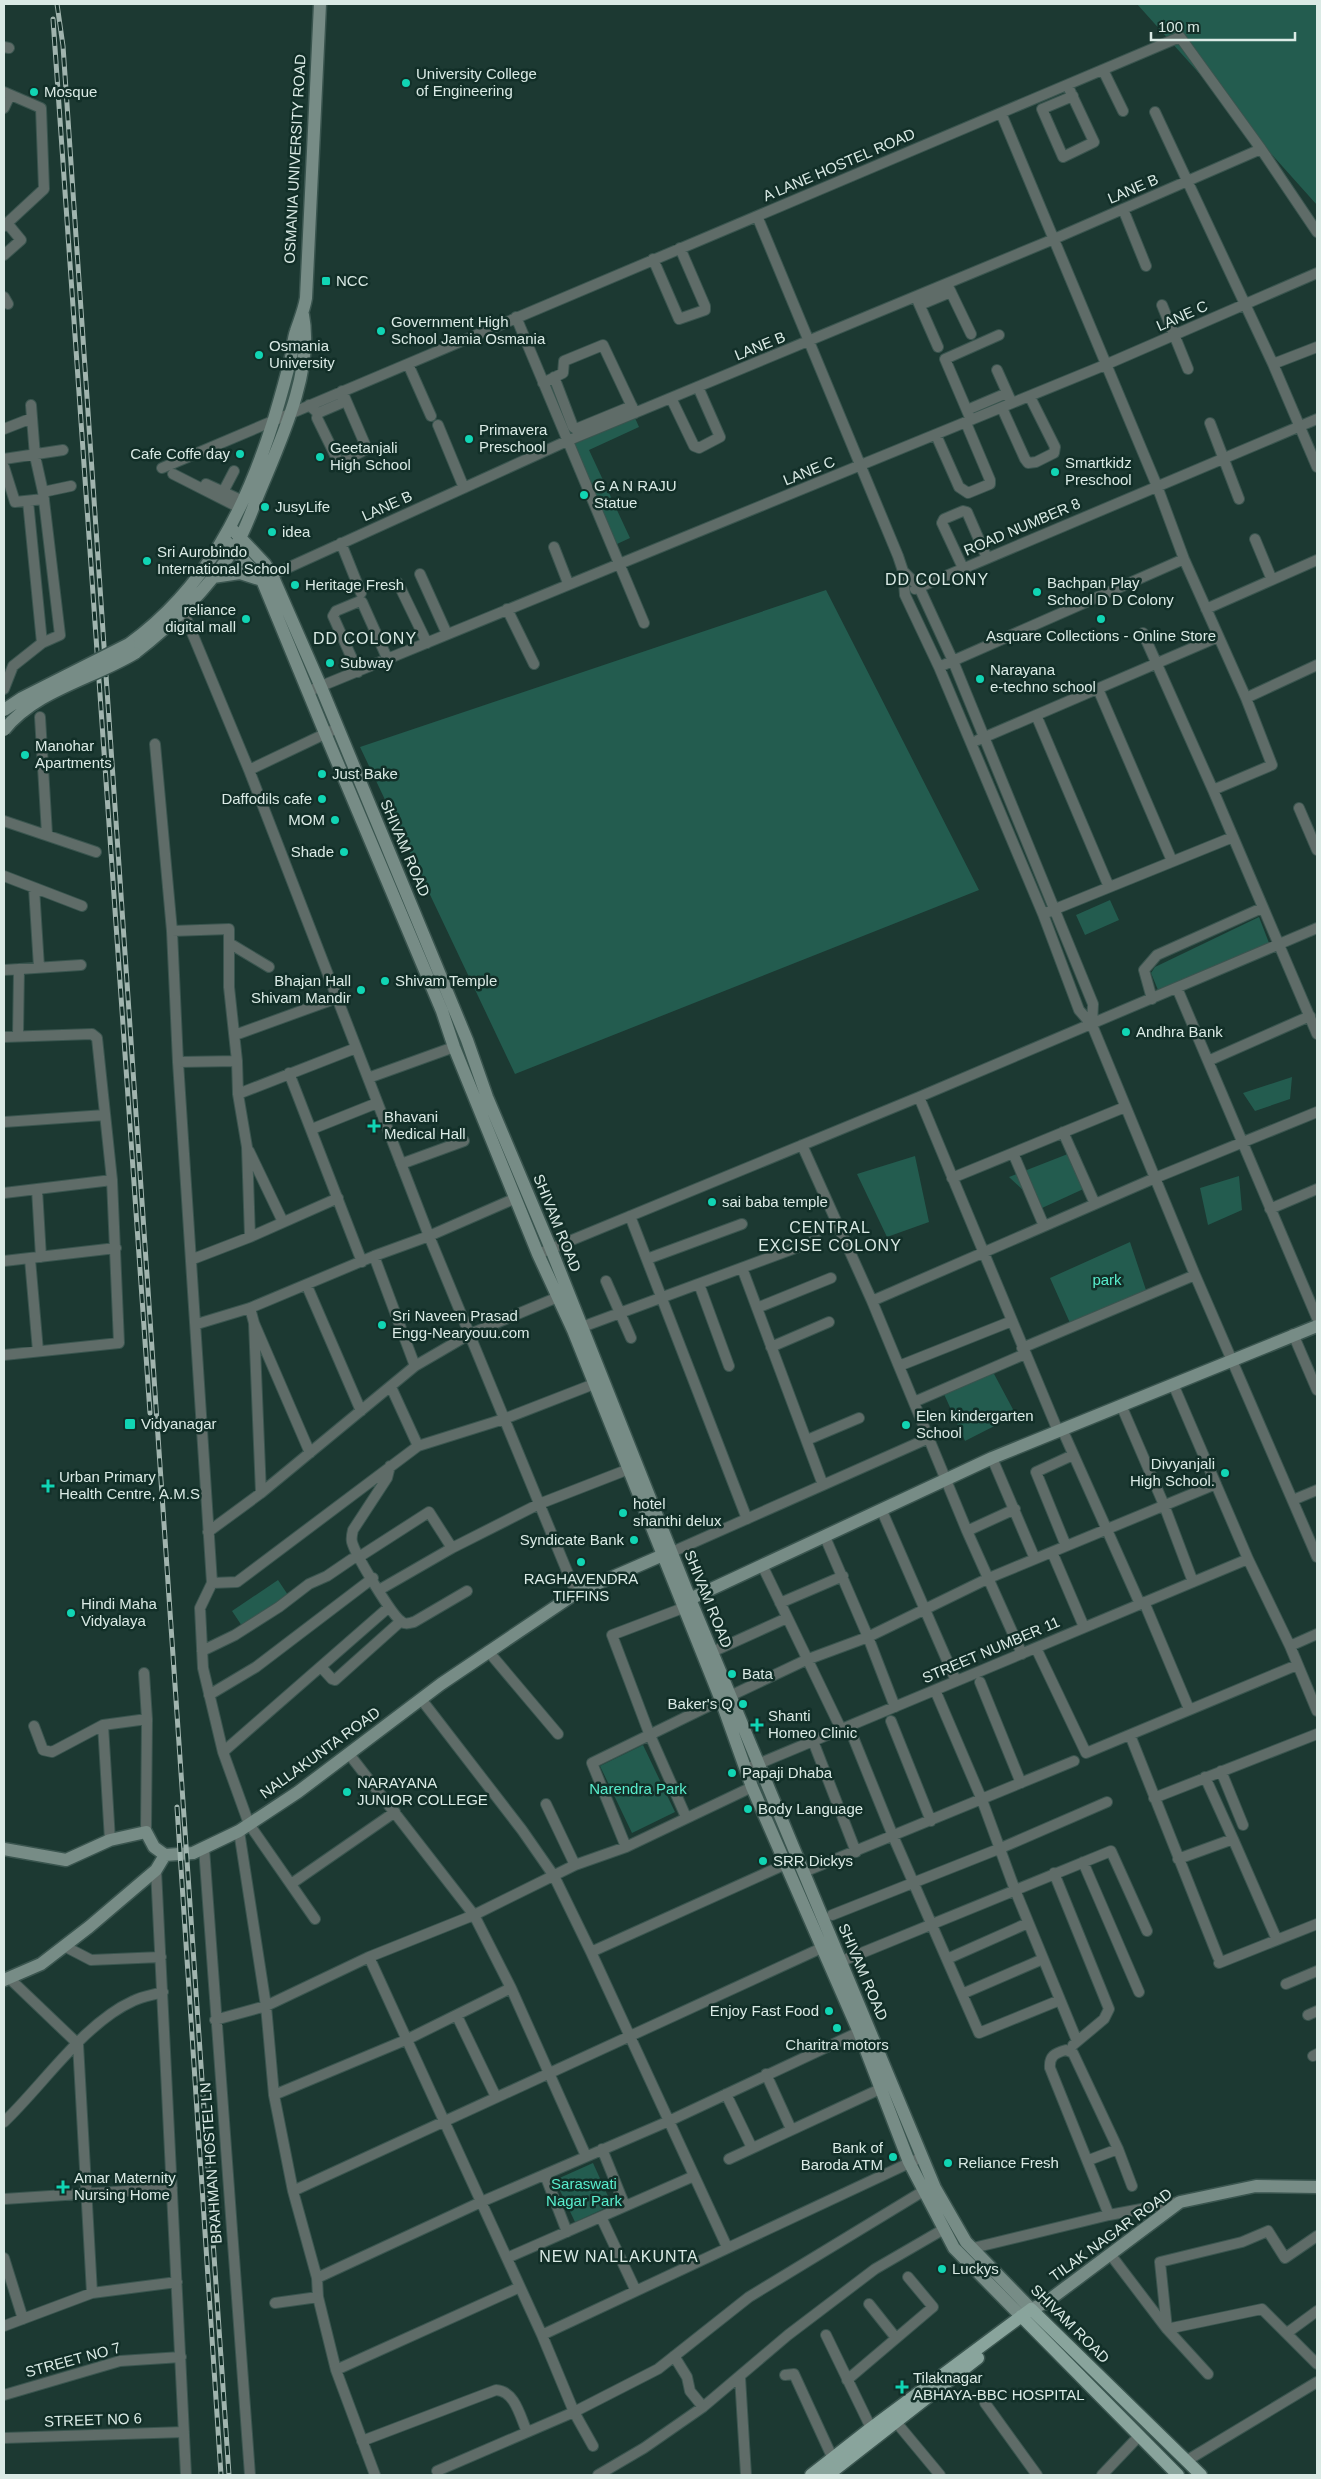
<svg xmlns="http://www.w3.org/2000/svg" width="1321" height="2479" viewBox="0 0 1321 2479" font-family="Helvetica,sans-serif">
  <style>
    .green { fill: #235c4f }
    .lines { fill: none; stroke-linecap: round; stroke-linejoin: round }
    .street-casing { stroke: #3a554f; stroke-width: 12 }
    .secondary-casing { stroke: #3a554f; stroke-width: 15 }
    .primary-casing { stroke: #3a554f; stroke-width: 15 }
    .street { stroke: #5f6c68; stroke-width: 10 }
    .secondary { stroke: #778c86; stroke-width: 12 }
    .primary { stroke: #89a49c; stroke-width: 12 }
    .rail-casing { stroke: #a0b4ae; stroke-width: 5 }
    .rail { stroke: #122f28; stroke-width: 3; stroke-dasharray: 9; stroke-linecap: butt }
    .secondary-bridge-casing { stroke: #3a554f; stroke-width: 15; stroke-linecap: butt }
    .secondary-bridge { stroke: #778c86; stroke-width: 12 }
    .poi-dot { fill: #11d5b4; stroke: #122f28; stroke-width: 2 }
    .labels { text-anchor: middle; stroke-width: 5; stroke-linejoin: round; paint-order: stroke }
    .poi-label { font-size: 15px; fill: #daeae5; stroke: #122f28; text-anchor: start }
    .street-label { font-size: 15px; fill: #daeae5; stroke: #122f28 }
    .park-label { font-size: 15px; fill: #59edcd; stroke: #122f28 }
    .neighbourhood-label { font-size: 16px; letter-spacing: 1px; fill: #daeae5; stroke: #122f28 }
  </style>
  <rect width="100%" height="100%" fill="#1c3932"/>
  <!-- green -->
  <path class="green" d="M1137 4H1317V205Z
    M635 418 639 427 589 450 630 538 617 544 572 445Z
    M826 590 979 890 515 1074 360 747Z
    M1110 900 1119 920 1085 935 1076 915Z
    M1259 917 1269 943 1158 990 1151 973 1155 967Z
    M1292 1077 1290 1099 1255 1111 1243 1093Z
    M1078 1150 1090 1186 1042 1208 1009 1177Z
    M915 1156 929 1222 887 1237 857 1174Z
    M1239 1176 1242 1210 1208 1225 1200 1188Z
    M1130 1242 1146 1290 1070 1323 1050 1278Z
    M993 1372 1016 1415 965 1441 944 1394Z
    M278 1580 290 1598 244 1629 232 1611Z
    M643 1745 675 1812 632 1833 600 1766Z
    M593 2163 612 2205 575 2222 555 2180Z"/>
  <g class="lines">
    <defs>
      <path id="street" d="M4 47 9 48
        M1103 70 1123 111
        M1068 86 1071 93 1094 142 1063 157 1042 109 1073 96
        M4 92 41 108 44 189 4 226
        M4 108 10 95
        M1155 112 1273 364 1317 467
        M1001 113 1157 486 1184 559 1246 698 1272 765 1213 790
        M1123 209 1146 266
        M757 216 898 556 903 571 905 595 939 667 1043 914 1079 1010 1092 1025 1195 1275 1317 1557
        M4 255 21 240 7 223
        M653 259 679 319 705 310V306L680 248
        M947 284 971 334
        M4 297 8 304
        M916 297 938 347
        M920 305 951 292
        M1162 305 1188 369
        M516 317 644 623
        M408 364 431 416
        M1273 364 1317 347
        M997 370 1010 399
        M554 377 573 427 576 429 632 406
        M543 383 563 373 564 361 603 345 635 413
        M671 398 694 446 699 448 720 437 698 387
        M309 405 318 413 317 418 339 463 367 449 342 391
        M1002 408 1025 459 1028 463 1036 462 1054 453 1055 447 1030 397
        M967 410 1007 393
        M318 413 346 401
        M971 420 945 359 999 335
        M1210 423 1239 499
        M438 425 464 488
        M4 429 32 418
        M936 435 959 487 968 493 990 484V480L966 423
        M4 459 63 450
        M4 467 15 502 44 499
        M162 468 1180 37 1261 149 1317 232
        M173 474 240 508
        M206 484 243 501
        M43 492 71 486
        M223 492 234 471
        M28 501 42 643
        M1255 539 1272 580
        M341 543 361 593
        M554 547 568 583
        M963 568 942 523 944 519 963 511 967 512 987 558
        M903 571 919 587 953 661 1093 1004 1092 1025
        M420 574 447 634
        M272 575 567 441 1054 239 1261 149
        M398 583 427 643
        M915 589 1317 419
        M507 609 534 664
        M1206 609 1317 560
        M183 611 249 770 429 1236 576 1593
        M1143 633 1213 790 1317 1034
        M939 667 1184 559
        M358 672 333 616 336 611 360 601 362 602 388 660
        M4 689 13 666 42 643 60 635 43 492 35 456 31 405
        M314 689 1105 365 1317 273
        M1098 689 1172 861
        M1246 698 1317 665
        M1036 715 1109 887
        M40 717 47 834
        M978 740 1218 637
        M155 744 172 931 178 1062 212 1583 200 1608 203 1668 223 1752 249 1824 315 1919
        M249 770 331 731
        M1299 808 1317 850
        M4 821 96 852
        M4 876 82 906
        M34 888 39 967
        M1048 912 1233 837
        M172 931 229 929V987L237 1061 238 1094 247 1147 250 1237
        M229 943 269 967
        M4 970 81 965
        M1177 988 1317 1318
        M1152 999 1144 970 1157 955 1262 908
        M235 1035 337 998
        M18 1036 19 969
        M4 1037 92 1034 97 1038 112 1180 119 1343 4 1355
        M1208 1061 1310 1016
        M178 1062 237 1061
        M289 1073 362 1262
        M368 1078 454 1047
        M238 1094 356 1048
        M919 1097 1058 1431
        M4 1122 105 1115
        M312 1129 377 1103
        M1063 1132 1095 1204
        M802 1145 872 1301 967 1531 1022 1654
        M249 1151 283 1222
        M1013 1153 1044 1226
        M401 1164 464 1141
        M952 1178 1125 1107
        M37 1189 41 1257
        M4 1193 112 1180
        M1270 1209 1317 1189
        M630 1216 747 1519
        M538 1254 919 1097 1317 928
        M374 1256 415 1366
        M30 1259 38 1351
        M193 1259 250 1237 338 1198
        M647 1259 742 1224
        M4 1261 116 1248
        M742 1268 823 1485
        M606 1281 631 1338
        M699 1284 729 1366
        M307 1286 361 1411
        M872 1301 1155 1178 1317 1112
        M250 1308 254 1323 310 1453
        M757 1308 831 1278
        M254 1323 261 1493
        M197 1324 250 1308 374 1256 429 1236 516 1198
        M582 1327 817 1240
        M1293 1334 1317 1390
        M771 1347 829 1322
        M1022 1348 1195 1275
        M899 1366 1012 1321
        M1173 1384 1248 1559 1290 1646 1317 1711
        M391 1387 418 1446
        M914 1402 1025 1354
        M1121 1405 1164 1505 1193 1582
        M1062 1429 1140 1604
        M807 1440 859 1418
        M992 1458 1035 1559
        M390 1466 387 1478 353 1530C352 1534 351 1538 352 1542 355 1554 392 1616 402 1622 406 1625 409 1623 414 1622L467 1591
        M1293 1500 1317 1490
        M882 1511 956 1681
        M967 1531 1015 1509
        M208 1532 261 1493 415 1366 470 1334 558 1297
        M825 1537 868 1637 895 1707
        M1066 1546 1036 1472 1073 1455
        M672 1552 929 1438
        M1052 1552 1084 1627
        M762 1565 841 1729
        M212 1583 237 1582 418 1446 504 1419 594 1384
        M379 1590 452 1548 539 1504 629 1469
        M1144 1602 1189 1709
        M780 1603 843 1576
        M683 1608 612 1635 649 1733 686 1817
        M1290 1646 1317 1634
        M1036 1648 1086 1753 1297 1665
        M202 1651 235 1635 279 1607 309 1584 327 1576 352 1559 359 1557 429 1512 452 1548
        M488 1651 558 1734
        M712 1652 787 1618
        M321 1667 332 1679 335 1680 401 1621
        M144 1673 147 1719 146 1832
        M980 1682 1021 1783
        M935 1690 982 1800 1015 1890 1077 2041
        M209 1695 256 1667 373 1578
        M730 1696 806 1660 868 1637 989 1578 1216 1484
        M421 1699 522 1830 554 1876 591 1952 727 2247
        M891 1721 931 1821
        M103 1725 110 1840
        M34 1726 43 1750 52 1752 103 1725 147 1719
        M1130 1735 1218 1957
        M853 1737 893 1836 979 2033 1060 2000
        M813 1741 856 1852
        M223 1752 389 1607
        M349 1754 474 1915 511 1988 586 2156
        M746 1769 1248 1559
        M1221 1771 1243 1825
        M1154 1798 1317 1734
        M546 1804 575 1865
        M239 1831 266 2006 274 2095 293 2191 317 2278 318 2297 336 2370 375 2475
        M1233 1839 1277 1940
        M626 1847 592 1763 721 1700
        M204 1848 250 2475
        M1178 1859 1233 1839 1205 1777
        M1083 1862 1139 1992
        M156 1870 186 2475
        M804 1872 1074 1761
        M1054 1873 1109 2009 1104 2019 1073 2045
        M291 1884 395 1812
        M832 1915 1001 1848 1107 1802
        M64 1946 91 1960 161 1957
        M591 1952 786 1864
        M369 1957 542 2335 574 2412 593 2446
        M947 1959 1028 1923
        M842 1961 1111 1851 1147 1931
        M1219 1963 1317 1924
        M9 1978 78 2044 92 2293
        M1286 1984 1317 1971
        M962 1994 1043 1959
        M1308 2015 1317 2011
        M457 2016 496 2097
        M215 2020 266 2006 369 1957 474 1915 575 1865 626 1847 752 1787
        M1313 2056 1317 2054
        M766 2074 791 2129
        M726 2094 752 2148
        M274 2095 408 2039 511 1988
        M4 2122C43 2085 84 2023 133 2001 142 1996 153 1995 163 1992
        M602 2149 625 2206
        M729 2159 880 2089
        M1089 2160 1118 2149
        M545 2175 567 2232
        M293 2191 828 1945
        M4 2199 172 2188
        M1109 2215 1050 2068C1049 2056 1055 2053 1066 2050L1073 2053 1118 2149 1132 2186
        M601 2217 635 2289
        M1317 2236 1285 2258 1268 2231 1242 2242 1160 2262 1167 2329 1262 2309 1317 2364
        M973 2248 1109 2215 1179 2202
        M1110 2254 1167 2329 1208 2374
        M4 2258 23 2319
        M507 2258 694 2176
        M317 2278 481 2202 669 2121 859 2032
        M275 2303 318 2297
        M869 2304 896 2338
        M4 2326 92 2293 177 2282
        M1287 2333 1317 2311
        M542 2335 922 2157
        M826 2335 871 2428
        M674 2356 687 2377 690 2391 703 2407
        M336 2370 520 2287
        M785 2375 794 2374 833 2459
        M740 2377 746 2475
        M847 2380 933 2307 908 2277
        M4 2395 120 2361 181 2357
        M985 2403 1037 2475
        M896 2422 940 2475
        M4 2438 184 2432
        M362 2441 496 2390C515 2391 520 2416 527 2432
        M1186 2461 1317 2382
        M437 2471 574 2412 658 2369 749 2297 930 2187
        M598 2475 644 2448 703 2407 788 2335 875 2269 944 2229
        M1102 2475 1139 2436"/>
      <path id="secondary" d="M231 528 265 564 272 575 321 687 467 1040 487 1097 551 1249 690 1599 935 2188 966 2242 1031 2309 1045 2303 1180 2202 1256 2186 1317 2187
        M224 539 262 580 325 733 442 1011 454 1047 538 1254 573 1330 721 1700 752 1787 859 2032 909 2162 954 2248 1021 2316
        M213 577 240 573 262 580
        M129 644C206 588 246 509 274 419 280 399 286 378 291 357 293 348 293 339 296 331 300 319 304 310 306 298L320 4
        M135 653C173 624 207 589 234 549 245 532 251 512 259 493 280 442 314 371 303 315
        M690 1599 992 1458 1317 1326
        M4 1849 66 1860 110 1840 146 1832 154 1847 165 1855
        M165 1855 193 1853 239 1831 298 1792 441 1684 576 1593 663 1555
        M4 1980 41 1964 89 1927 156 1870 165 1855"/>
      <path id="primary" d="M1021 2316 1178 2475
        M811 2475 871 2428 1031 2309 1201 2475
        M828 2475 978 2358"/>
    </defs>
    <!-- street casing -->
    <use href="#street" class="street-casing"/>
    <!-- secondary casing -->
    <use href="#secondary" class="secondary-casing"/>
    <!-- primary casing -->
    <use href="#primary" class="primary-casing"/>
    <!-- street -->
    <use href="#street" class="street"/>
    <!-- secondary -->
    <use href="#secondary" class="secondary"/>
    <!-- primary -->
    <use href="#primary" class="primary"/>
    <defs>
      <path id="rail" d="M57 4 63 46 229 2475
        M53 19 150 1413
        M177 1807 221 2475"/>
    </defs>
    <!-- rail casing -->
    <use href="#rail" class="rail-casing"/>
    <!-- rail -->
    <use href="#rail" class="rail"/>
    <defs>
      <path id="secondary-bridge" d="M4 710 22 698 129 644
        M4 730C36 690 92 679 135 653"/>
    </defs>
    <!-- secondary-bridge casing -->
    <use href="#secondary-bridge" class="secondary-bridge-casing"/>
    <!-- secondary-bridge -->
    <use href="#secondary-bridge" class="secondary-bridge"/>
  </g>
  <!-- markers -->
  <g class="poi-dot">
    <circle cx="406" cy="83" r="5"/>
    <circle cx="34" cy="92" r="5"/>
    <rect x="321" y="276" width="10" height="10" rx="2.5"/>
    <circle cx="381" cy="331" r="5"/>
    <circle cx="259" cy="355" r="5"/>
    <circle cx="469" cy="439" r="5"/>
    <circle cx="240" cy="454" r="5"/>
    <circle cx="320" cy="457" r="5"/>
    <circle cx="1055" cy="472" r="5"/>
    <circle cx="584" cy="495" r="5"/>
    <circle cx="265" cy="507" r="5"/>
    <circle cx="272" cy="532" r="5"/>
    <circle cx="147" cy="561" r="5"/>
    <circle cx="295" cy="585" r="5"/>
    <circle cx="1037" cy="592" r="5"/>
    <circle cx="246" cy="619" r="5"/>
    <circle cx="1101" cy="619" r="5"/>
    <circle cx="330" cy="663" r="5"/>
    <circle cx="980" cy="679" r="5"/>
    <circle cx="25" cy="755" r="5"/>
    <circle cx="322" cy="774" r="5"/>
    <circle cx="322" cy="799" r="5"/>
    <circle cx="335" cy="820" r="5"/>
    <circle cx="344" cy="852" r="5"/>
    <circle cx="385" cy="981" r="5"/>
    <circle cx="361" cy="990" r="5"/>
    <circle cx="1126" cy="1032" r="5"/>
    <path d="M371.5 1118.5h5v5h5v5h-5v5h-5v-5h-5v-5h5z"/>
    <circle cx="712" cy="1202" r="5"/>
    <circle cx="382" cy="1325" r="5"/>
    <rect x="124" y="1418" width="12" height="12" rx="2.5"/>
    <circle cx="906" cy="1425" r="5"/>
    <circle cx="1225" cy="1473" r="5"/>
    <path d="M45.5 1478.5h5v5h5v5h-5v5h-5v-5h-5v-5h5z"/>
    <circle cx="623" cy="1513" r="5"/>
    <circle cx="634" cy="1540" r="5"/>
    <circle cx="581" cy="1562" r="5"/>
    <circle cx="71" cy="1613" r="5"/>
    <circle cx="732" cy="1674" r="5"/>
    <circle cx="743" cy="1704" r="5"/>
    <path d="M754.5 1717.5h5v5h5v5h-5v5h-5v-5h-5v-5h5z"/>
    <circle cx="732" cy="1773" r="5"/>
    <circle cx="347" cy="1792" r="5"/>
    <circle cx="748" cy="1809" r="5"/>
    <circle cx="763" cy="1861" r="5"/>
    <circle cx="829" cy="2011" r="5"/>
    <circle cx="837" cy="2028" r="5"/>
    <circle cx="893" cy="2157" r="5"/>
    <circle cx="948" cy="2163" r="5"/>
    <path d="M60.5 2179.5h5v5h5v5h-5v5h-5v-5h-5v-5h5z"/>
    <circle cx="942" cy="2269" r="5"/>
    <path d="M899.5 2379.5h5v5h5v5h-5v5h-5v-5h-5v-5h5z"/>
  </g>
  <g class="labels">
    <!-- poi labels -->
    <g class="poi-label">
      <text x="416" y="79">University College<tspan x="416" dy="17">of Engineering</tspan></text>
      <text x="44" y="97">Mosque</text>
      <text x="336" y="286">NCC</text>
      <text x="391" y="327">Government High<tspan x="391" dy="17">School Jamia Osmania</tspan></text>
      <text x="269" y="351">Osmania<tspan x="269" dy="17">University</tspan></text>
      <text x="479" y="435">Primavera<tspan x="479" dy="17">Preschool</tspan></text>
      <text x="330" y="453">Geetanjali<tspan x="330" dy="17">High School</tspan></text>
      <text x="230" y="459" text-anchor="end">Cafe Coffe day</text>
      <text x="1065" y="468">Smartkidz<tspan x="1065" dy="17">Preschool</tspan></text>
      <text x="594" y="491">G A N RAJU<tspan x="594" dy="17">Statue</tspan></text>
      <text x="275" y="512">JusyLife</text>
      <text x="282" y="537">idea</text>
      <text x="157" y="557">Sri Aurobindo<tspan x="157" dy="17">International School</tspan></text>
      <text x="1047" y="588">Bachpan Play<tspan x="1047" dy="17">School D D Colony</tspan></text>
      <text x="305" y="590">Heritage Fresh</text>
      <text x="236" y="615" text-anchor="end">reliance<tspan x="236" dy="17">digital mall</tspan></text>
      <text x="1101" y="641" text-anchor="middle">Asquare Collections - Online Store</text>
      <text x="340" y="668">Subway</text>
      <text x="990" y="675">Narayana<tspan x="990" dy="17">e-techno school</tspan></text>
      <text x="35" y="751">Manohar<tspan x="35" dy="17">Apartments</tspan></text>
      <text x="332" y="779">Just Bake</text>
      <text x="312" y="804" text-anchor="end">Daffodils cafe</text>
      <text x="325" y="825" text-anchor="end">MOM</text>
      <text x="334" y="857" text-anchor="end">Shade</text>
      <text x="351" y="986" text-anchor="end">Bhajan Hall<tspan x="351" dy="17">Shivam Mandir</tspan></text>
      <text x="395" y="986">Shivam Temple</text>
      <text x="1136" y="1037">Andhra Bank</text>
      <text x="384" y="1122">Bhavani<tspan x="384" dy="17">Medical Hall</tspan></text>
      <text x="722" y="1207">sai baba temple</text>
      <text x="392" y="1321">Sri Naveen Prasad<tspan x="392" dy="17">Engg-Nearyouu.com</tspan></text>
      <text x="916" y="1421">Elen kindergarten<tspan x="916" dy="17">School</tspan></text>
      <text x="141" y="1429">Vidyanagar</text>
      <text x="1215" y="1469" text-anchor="end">Divyanjali<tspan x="1215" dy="17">High School.</tspan></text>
      <text x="59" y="1482">Urban Primary<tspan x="59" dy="17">Health Centre, A.M.S</tspan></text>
      <text x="633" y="1509">hotel<tspan x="633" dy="17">shanthi delux</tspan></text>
      <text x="624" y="1545" text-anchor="end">Syndicate Bank</text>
      <text x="581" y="1584" text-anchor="middle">RAGHAVENDRA<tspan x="581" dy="17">TIFFINS</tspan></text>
      <text x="81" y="1609">Hindi Maha<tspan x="81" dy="17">Vidyalaya</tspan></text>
      <text x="742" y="1679">Bata</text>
      <text x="733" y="1709" text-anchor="end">Baker's Q</text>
      <text x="768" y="1721">Shanti<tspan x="768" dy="17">Homeo Clinic</tspan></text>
      <text x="742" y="1778">Papaji Dhaba</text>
      <text x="357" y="1788">NARAYANA<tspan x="357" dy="17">JUNIOR COLLEGE</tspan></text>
      <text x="758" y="1814">Body Language</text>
      <text x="773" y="1866">SRR Dickys</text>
      <text x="819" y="2016" text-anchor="end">Enjoy Fast Food</text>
      <text x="837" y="2050" text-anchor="middle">Charitra motors</text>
      <text x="883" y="2153" text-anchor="end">Bank of<tspan x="883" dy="17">Baroda ATM</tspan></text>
      <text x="958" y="2168">Reliance Fresh</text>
      <text x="74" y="2183">Amar Maternity<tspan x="74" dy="17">Nursing Home</tspan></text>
      <text x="952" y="2274">Luckys</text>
      <text x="913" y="2383">Tilaknagar<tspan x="913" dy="17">ABHAYA-BBC HOSPITAL</tspan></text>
    </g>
    <!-- street labels -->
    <g class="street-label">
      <text transform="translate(295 159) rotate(-87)" y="5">OSMANIA UNIVERSITY ROAD</text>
      <text transform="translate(839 165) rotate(-23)" y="5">A LANE HOSTEL ROAD</text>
      <text transform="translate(1133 189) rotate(-23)" y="5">LANE B</text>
      <text transform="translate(1182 316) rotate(-24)" y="5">LANE C</text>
      <text transform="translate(760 346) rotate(-22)" y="5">LANE B</text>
      <text transform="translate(809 471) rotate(-22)" y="5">LANE C</text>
      <text transform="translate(387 506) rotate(-24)" y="5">LANE B</text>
      <text transform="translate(1022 527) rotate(-23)" y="5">ROAD NUMBER 8</text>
      <text transform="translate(405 848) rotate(67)" y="5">SHIVAM ROAD</text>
      <text transform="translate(557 1223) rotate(68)" y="5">SHIVAM ROAD</text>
      <text transform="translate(708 1599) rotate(68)" y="5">SHIVAM ROAD</text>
      <text transform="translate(991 1650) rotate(-23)" y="5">STREET NUMBER 11</text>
      <text transform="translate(320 1753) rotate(-36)" y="5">NALLAKUNTA ROAD</text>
      <text transform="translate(863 1972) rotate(67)" y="5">SHIVAM ROAD</text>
      <text transform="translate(211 2163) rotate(-94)" y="5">BRAHMAN HOSTEL LN</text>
      <text transform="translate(1111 2235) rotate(-36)" y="5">TILAK NAGAR ROAD</text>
      <text transform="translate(1070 2324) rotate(45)" y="5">SHIVAM ROAD</text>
      <text transform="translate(73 2360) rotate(-15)" y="5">STREET NO 7</text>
      <text transform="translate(93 2420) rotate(-2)" y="5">STREET NO 6</text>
    </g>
    <!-- park labels -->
    <g class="park-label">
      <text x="1107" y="1285">park</text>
      <text x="638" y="1794">Narendra Park</text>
      <text x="584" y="2189">Saraswati<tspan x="584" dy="17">Nagar Park</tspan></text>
    </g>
    <!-- neighbourhood labels -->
    <g class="neighbourhood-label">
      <text x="937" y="585">DD COLONY</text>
      <text x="365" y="644">DD COLONY</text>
      <text x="830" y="1233">CENTRAL<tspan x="830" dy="18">EXCISE COLONY</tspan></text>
      <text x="619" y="2262">NEW NALLAKUNTA</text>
    </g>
  </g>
  <!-- border -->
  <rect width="1321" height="2479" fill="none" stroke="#daeae5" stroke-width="10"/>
  <!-- scale -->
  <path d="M1151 32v8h144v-8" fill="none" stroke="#daeae5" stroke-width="2.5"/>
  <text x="1158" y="32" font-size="15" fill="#daeae5" stroke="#122f28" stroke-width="4" paint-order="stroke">100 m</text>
</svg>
